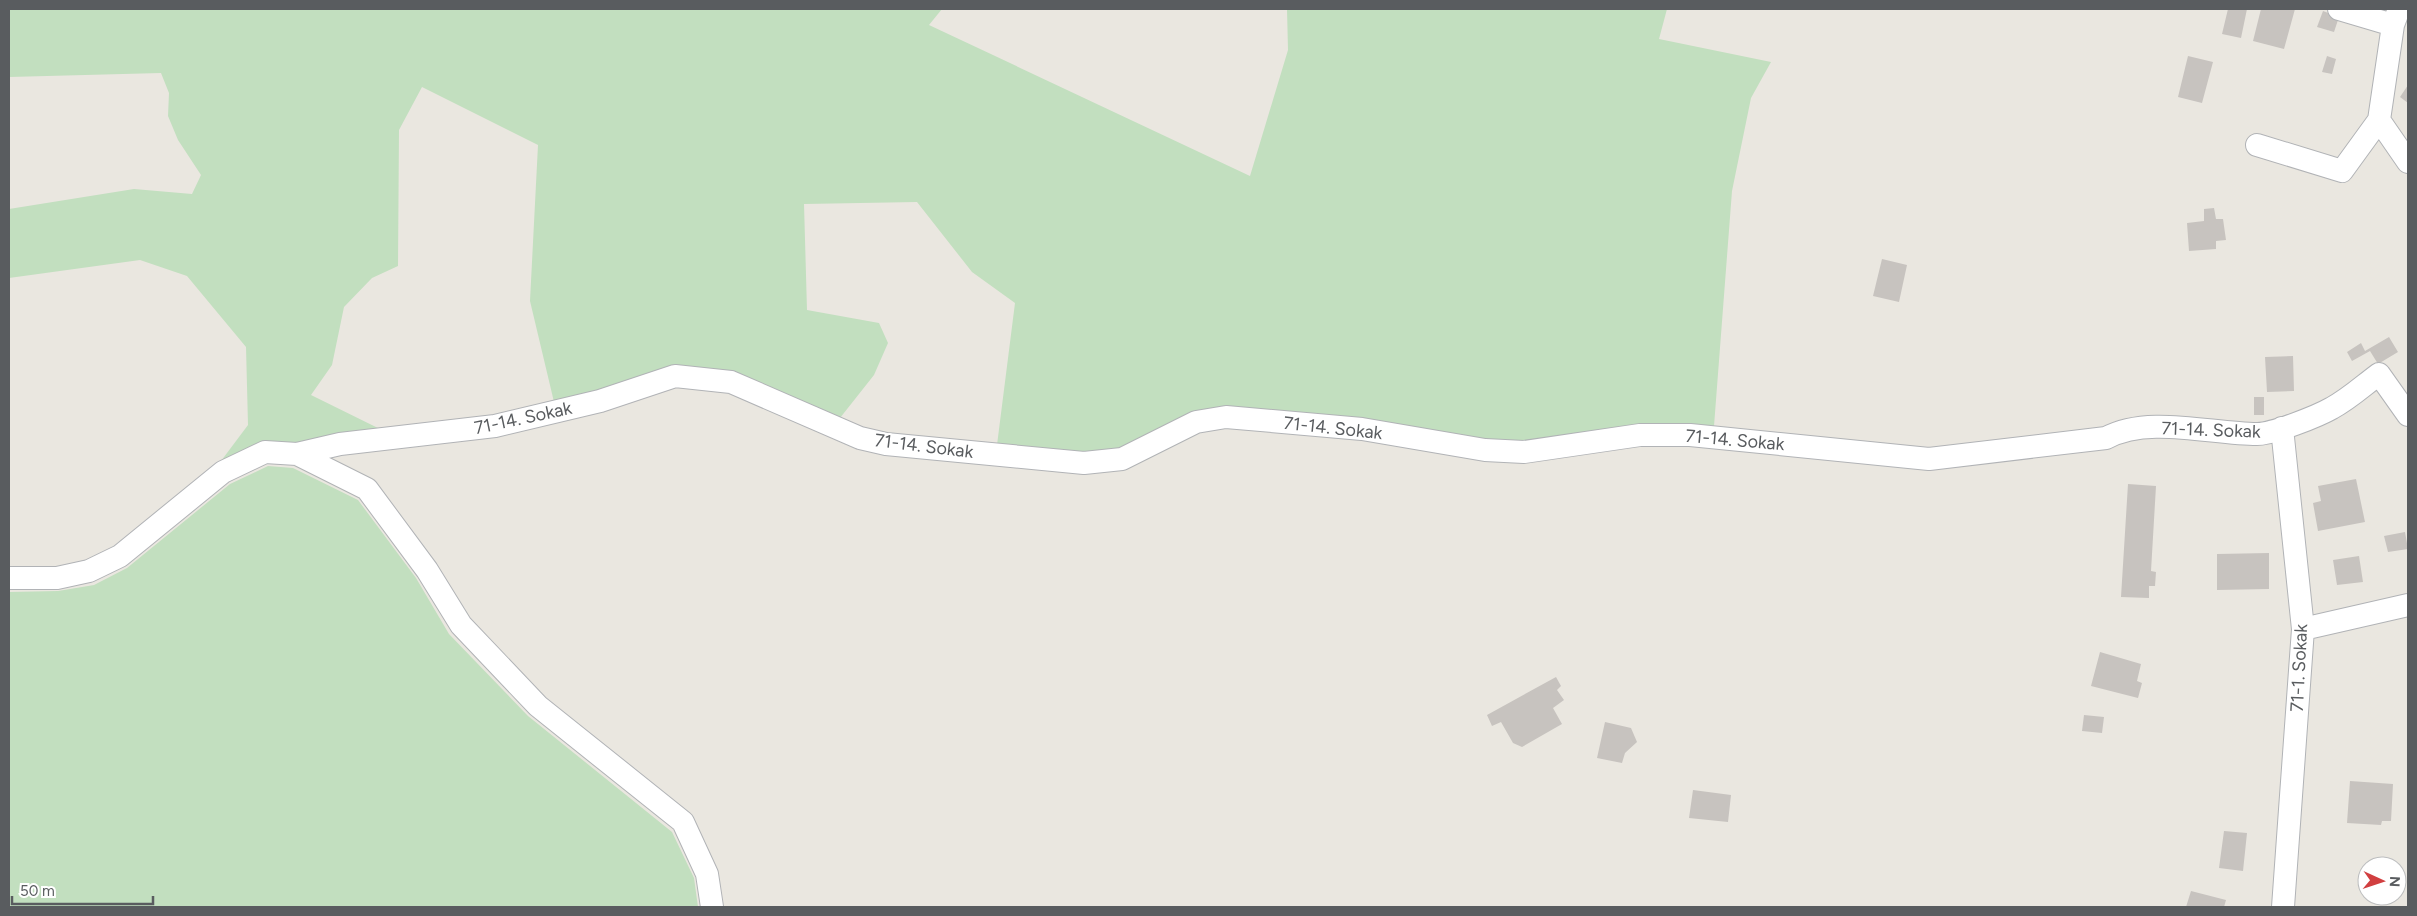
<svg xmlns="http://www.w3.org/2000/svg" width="2417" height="916" viewBox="0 0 2417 916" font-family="Figtree,sans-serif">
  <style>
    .green { fill: #c2dfbf }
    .building { fill: #c7c3bf }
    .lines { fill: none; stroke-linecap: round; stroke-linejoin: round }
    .street-casing { stroke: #b1b3b6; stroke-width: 24 }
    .street { stroke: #fff; stroke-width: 22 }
    .labels { text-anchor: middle; stroke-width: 4; stroke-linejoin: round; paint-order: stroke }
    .street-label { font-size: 18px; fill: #595c5f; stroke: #fff }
  </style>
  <rect width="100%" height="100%" fill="#eae7e0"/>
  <!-- green -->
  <path class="green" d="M9 9H942L929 25 1250 176 1288 50 1287 9H1667L1659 39 1771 62 1751 98 1732 191 1714 426 1691 425 1523 442 1486 440 1225 407 1119 450 1084 453 997 445 1015 303 972 272 917 202 804 204 807 310 879 323 888 343 874 375 840 418 734 372 597 391 554 402 530 301 538 145 422 87 399 130 398 266 372 278 344 307 332 365 311 395 382 430 218 465 248 425 246 347 187 276 140 260 9 278V209L134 189 192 194 201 175 178 140 168 116 169 93 161 73 9 77Z
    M268 466 293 468 358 500 416 578 449 634 528 716 672 832 694 878 698 907H9V592L58 591 94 585 127 568 230 484Z"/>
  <!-- building -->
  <path class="building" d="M2228 9H2247L2241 38 2222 34Z
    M2261 9H2295L2284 49 2253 41Z
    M2323 11 2339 17 2334 32 2317 27Z
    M2188 56 2213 62 2202 103 2178 97Z
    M2327 56 2336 59 2332 74 2322 72Z
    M2408 85V103L2400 97Z
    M2214 208 2216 219H2223L2226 240 2216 241V249L2189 251 2187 223 2204 221V209Z
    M1882 259 1907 265 1899 302 1873 296Z
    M2389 337 2398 352 2378 364 2370 351 2352 361 2347 352 2361 343 2365 351Z
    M2293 356 2294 391 2267 392 2265 357Z
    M2254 397H2264V415H2254Z
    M2356 479 2365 522 2318 531 2313 503 2321 501 2318 486Z
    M2128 484 2156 486 2151 571 2156 572 2155 586H2149V598L2121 597Z
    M2405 532 2408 549 2388 552 2384 536Z
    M2269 553V589L2217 590V554Z
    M2359 556 2363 582 2337 585 2333 560Z
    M2100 652 2141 664 2137 681 2142 683 2138 698 2091 686Z
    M1556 677 1561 686 1557 690 1564 700 1553 708 1562 724 1522 747 1513 743 1501 722 1492 726 1487 715Z
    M2084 715 2104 717 2102 733 2082 731Z
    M1605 722 1631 728 1637 742 1625 753 1622 763 1597 758Z
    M2350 781 2393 784 2391 821H2382L2381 825 2347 823Z
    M1693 790 1731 795 1728 822 1689 818Z
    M2224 831 2247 833 2243 871 2219 868Z
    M2191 891 2226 900 2224 907H2186Z"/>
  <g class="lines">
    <defs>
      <path id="street" d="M2339 9 2393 25
        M2379 120 2408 162
        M2257 145 2342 171 2379 120 2393 25 2399 9
        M2282 428 2303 629 2283 907
        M297 454 340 444 495 426 600 401 675 376 731 382 860 438 886 444 1084 463 1122 459 1196 422 1226 417 1362 429 1485 450 1524 452 1640 435H1690L1929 459 2106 438C2148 415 2211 434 2257 434 2273 434 2318 416 2332 408 2349 399 2364 385 2379 374L2408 415
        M9 578H57L89 571 120 556 223 472 265 452 297 454 367 489 427 570 461 625 538 706 683 822 707 874 712 907
        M2303 629 2408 605"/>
    </defs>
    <!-- street casing -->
    <use href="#street" class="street-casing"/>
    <!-- street -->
    <use href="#street" class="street"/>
  </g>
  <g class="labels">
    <!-- street labels -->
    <g class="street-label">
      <text transform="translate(523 418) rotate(-12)" y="6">71-14. Sokak</text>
      <text transform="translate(1333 428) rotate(6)" y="6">71-14. Sokak</text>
      <text transform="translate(2211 430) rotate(2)" y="6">71-14. Sokak</text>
      <text transform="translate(1735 440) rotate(5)" y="6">71-14. Sokak</text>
      <text transform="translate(924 446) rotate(7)" y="6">71-14. Sokak</text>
      <text transform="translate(2299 668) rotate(-87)" y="6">71-1. Sokak</text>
    </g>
  </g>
  <!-- border -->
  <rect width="2417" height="916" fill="none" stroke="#595c5f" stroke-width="20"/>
  <!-- north arrow -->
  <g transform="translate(2382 881) rotate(93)"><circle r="24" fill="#ffffff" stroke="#bdbebf"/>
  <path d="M0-4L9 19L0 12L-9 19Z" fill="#d13f40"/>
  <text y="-8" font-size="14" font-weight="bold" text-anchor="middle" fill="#595c5f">N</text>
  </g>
  <!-- scale -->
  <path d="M12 896v8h141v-8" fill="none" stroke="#595c5f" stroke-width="2.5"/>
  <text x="20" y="896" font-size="15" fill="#595c5f" stroke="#ffffff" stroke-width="4" paint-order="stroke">50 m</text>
</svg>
